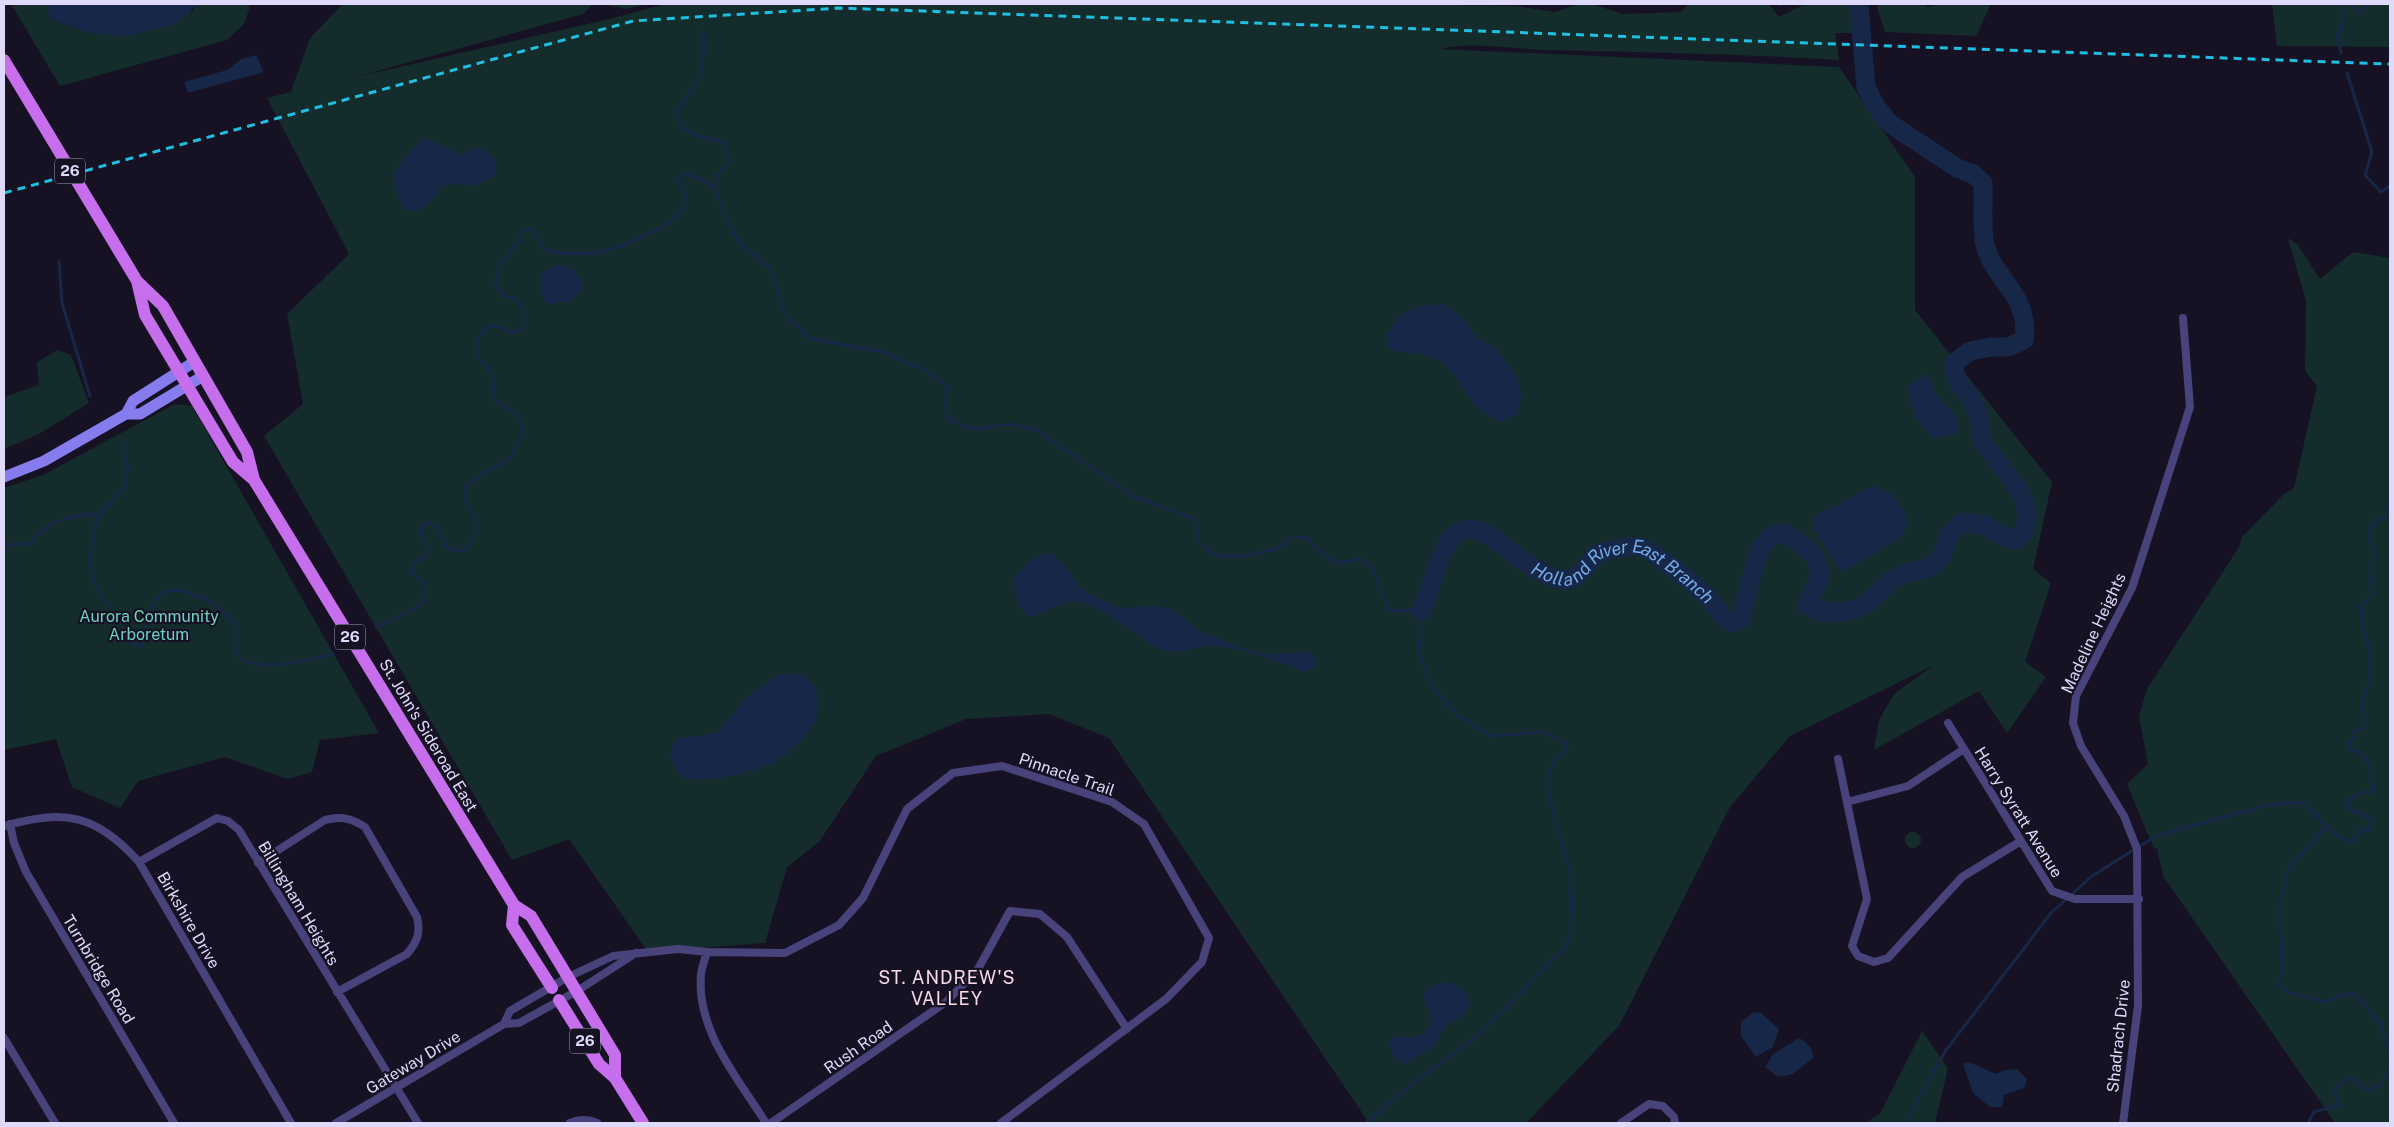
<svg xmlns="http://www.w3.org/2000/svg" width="2394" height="1127" viewBox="0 0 2394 1127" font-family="'Public Sans',sans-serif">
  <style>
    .green { fill: #152c2c }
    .water { fill: #172748 }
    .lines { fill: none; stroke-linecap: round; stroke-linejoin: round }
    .stream { stroke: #172748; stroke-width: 3 }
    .river { stroke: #172748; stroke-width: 19 }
    .street { stroke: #49437c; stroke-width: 8 }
    .secondary { stroke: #877cee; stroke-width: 11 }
    .primary { stroke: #c66eec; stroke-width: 12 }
    .rail { stroke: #1ebfe1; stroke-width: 3; stroke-dasharray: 8 6; stroke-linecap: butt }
    .labels { text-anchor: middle; stroke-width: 4.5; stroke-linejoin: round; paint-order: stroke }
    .shield { fill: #161223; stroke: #a39dba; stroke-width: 1 }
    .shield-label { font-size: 15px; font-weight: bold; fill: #dfd9fa }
    .park-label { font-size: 16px; fill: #6ed1bf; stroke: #161223 }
    .street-label { font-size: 16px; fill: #dfd9fa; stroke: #161223 }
    .water-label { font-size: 18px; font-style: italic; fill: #74aced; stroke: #161223 }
    .neighbourhood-label { font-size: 18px; letter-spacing: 1px; fill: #fadbec; stroke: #161223 }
  </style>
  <rect width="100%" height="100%" fill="#161223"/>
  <!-- green -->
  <path class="green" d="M11 4H45L52 20 89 33 192 11 197 4H251L244 24 227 40 60 86Z
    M343 4H593L583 14 356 77 609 19 666 4H1405L1516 6 1555 12 1578 4H1592L1623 14 1681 12 1688 4H1769L1779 17 1805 4H1855L1853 33H1835L1839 60C1741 54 1644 52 1546 50 1511 49 1473 41 1440 49L1839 67 1915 177V310L2052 482 2033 569 2051 583 2025 662 2046 677 2007 733 1979 691 1874 750 1879 720 1894 694 1934 665 1790 736 1730 807 1619 1026 1526 1123H1369L1109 738 1049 714 966 719 876 756 819 842 787 867 765 943 648 952 569 839 512 860 264 436 303 404 287 314 349 254 267 98 291 92 310 38Z
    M602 4H648L626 9Z
    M1876 4H1926V7L1940 4H1990V6L1976 36 1885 32Z
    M2272 4H2390V47L2277 46Z
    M2288 238 2298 245 2320 279 2353 252 2390 258V1123H2335L2163 876 2157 848 2154 849 2127 784 2148 764 2139 716 2147 689 2239 547 2242 537 2285 493 2294 488 2317 386 2305 371 2306 301Z
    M58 350 71 355 89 403 39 434 4 449V397L39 385 37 362Z
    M175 404 192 406 379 733 320 740 312 772 287 779 225 757 138 781 120 808 72 787 56 739 4 750V488L43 475Z
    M1905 840a8 8 0 1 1 16 0a8 8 0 1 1-16 0Z
    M1922 1031 1948 1068 1935 1123H1865L1880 1114Z"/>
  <!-- water -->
  <path class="water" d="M45 4H197L177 24 127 36 89 33 52 20Z
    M256 55 263 70 261 73 188 93 184 82 227 70 241 59Z
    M422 140H429L462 155C465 153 469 150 472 149 490 143 499 163 494 176L474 186 449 184 441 187C434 201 421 215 404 209 400 203 392 181 394 174 395 169 416 143 422 140Z
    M556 265C577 268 577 271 584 290L569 302H555L549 306 542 296V273Z
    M1444 304 1458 314 1478 339 1497 349 1517 377 1522 395 1516 415 1501 422C1491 417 1482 413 1475 405 1461 389 1454 367 1434 358 1419 351 1402 356 1388 348L1386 335C1405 307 1412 306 1444 304Z
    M1926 373C1932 381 1933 391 1939 399 1948 409 1958 413 1959 428L1953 435 1934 438C1919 426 1906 404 1909 385Z
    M1875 486C1894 492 1904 506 1908 525L1900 538 1842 573 1813 528V518C1825 507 1830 509 1842 503 1853 496 1862 490 1875 486Z
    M1043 554H1050L1061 561 1079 586 1089 594 1115 606 1129 608 1150 606 1171 609 1198 630 1241 648 1268 654 1308 652 1315 657V668L1302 672C1281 660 1228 644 1204 646 1191 648 1180 653 1166 651 1154 649 1147 641 1137 634 1118 622 1100 607 1078 602 1060 597 1045 618 1028 616L1018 606 1013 581C1020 569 1030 558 1043 554Z
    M779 674H802C818 687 818 691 818 710 817 728 791 753 775 762 756 772 706 784 685 778 678 775 674 767 671 760 669 752 672 746 677 739L719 732 743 700Z
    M1448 982 1466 992 1470 1005 1462 1018 1448 1024 1432 1047 1407 1064C1394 1060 1391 1054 1389 1041L1395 1036C1416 1038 1424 1040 1432 1018L1423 998C1427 985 1436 984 1448 982Z
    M1754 1012 1761 1013 1779 1029 1773 1047 1756 1057 1741 1036V1022Z
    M1799 1038C1808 1043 1813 1047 1813 1058L1793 1074 1778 1077 1765 1067 1773 1054Z
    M1969 1062 1996 1074 2005 1070 2017 1069 2027 1079 2024 1088 2004 1095 2002 1107H1990L1973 1093 1963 1064Z"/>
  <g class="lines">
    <!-- stream -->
    <path class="stream" d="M1780 4 1781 5
      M2352 4 2361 13 2367 4
      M703 32C706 72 700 80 676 111 683 140 701 135 725 143L729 162C725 166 719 172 717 177 711 191 732 232 741 244 749 254 763 260 770 269 780 283 777 302 787 316 791 322 802 329 808 338L883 352 925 370 948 387 945 403 948 419 974 429 1009 424 1035 429 1134 497 1195 519 1199 543 1218 556H1245L1276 549 1293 536 1308 538 1315 547 1335 563 1360 559 1372 568 1389 610 1421 611 1419 654 1431 685 1457 715 1492 736 1542 732 1568 745 1548 772 1549 797 1571 875 1572 930 1564 950 1551 960 1513 1001 1472 1040 1422 1076 1366 1123
      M2341 53 2336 34 2341 32 2345 4
      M2347 73 2372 152 2365 175 2381 192 2390 186
      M59 262 62 303 90 396
      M122 442 128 468 124 488 97 518 89 561 96 587 110 608 119 639 141 646 148 633 145 619C150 611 155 598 163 593 178 584 206 599 219 608 226 612 232 621 237 628 218 685 305 661 333 654
      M4 545 30 544C49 519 62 520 91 513L97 518
      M376 627 422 604C429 588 424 581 410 572L415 562 428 555V547L419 530 427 522 436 526 448 549 464 551C496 515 458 515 466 485L512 456 522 435 520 419 515 413 496 401C492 392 495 382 491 373 488 367 481 363 479 357 473 345 479 333 489 326L502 327 511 333 521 330C528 317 525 310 516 299L504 296 495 282 501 263 518 242 522 230 530 228C539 235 538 247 549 251 557 254 582 254 592 253 614 251 690 224 685 195 684 191 680 185 678 181L685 174 705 181 715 189
      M2326 826 2288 870 2280 903 2282 971 2278 983 2286 992 2326 1002 2345 994H2355L2379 1022 2390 1053
      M1905 1123 1946 1050 2051 913 2092 876 2156 836 2264 806 2304 802C2318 817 2332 835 2351 843L2362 828 2369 831 2372 821 2360 812 2354 813 2346 804C2351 795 2362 791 2372 792L2374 788 2371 777 2372 768 2359 751H2350L2348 744 2355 736 2353 731 2362 729 2365 725 2361 705 2369 682V648L2362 625 2361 605 2373 594 2370 566 2376 554 2368 534 2376 520 2385 517 2390 500
      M2308 1123 2314 1112 2339 1105 2334 1088 2350 1077 2369 1091 2376 1085 2378 1088 2390 1069"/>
    <!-- river -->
    <path class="river" id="s1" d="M1421 611C1431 591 1434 568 1445 548 1466 508 1496 541 1519 558 1530 566 1545 576 1559 579 1579 584 1585 564 1598 554 1602 551 1611 550 1616 549 1622 547 1632 546 1639 547 1653 549 1700 589 1711 601 1718 610 1722 617 1731 623L1741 619C1746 601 1755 546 1771 537 1774 535 1779 534 1782 533L1795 539 1815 556 1821 576 1807 605C1823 617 1855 613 1870 601 1880 592 1886 582 1899 576 1913 570 1927 572 1938 561 1944 554 1945 543 1949 536 1952 530 1958 526 1962 522L1984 525 2006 538 2017 540C2048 507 2000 470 1984 443 1980 437 1981 428 1980 421 1978 413 1974 402 1969 396 1966 390 1957 384 1956 377 1954 373 1955 366 1955 362L1970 351 1991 347H2008L2024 340C2030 294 1995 282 1985 245 1981 226 1984 203 1983 183L1973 174 1957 168 1889 123 1875 105 1866 87 1859 4"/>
    <!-- street -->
    <path class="street" d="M1948 723 2052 891 2075 899H2139
      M1838 759 1867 899 1852 946 1858 956 1874 962 1888 958 1962 877 2021 841
      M1847 802 1908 786 1964 749
      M10 824 14 843 26 872 174 1123
      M4 826C65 809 96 814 139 862L291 1123
      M139 862 217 818 228 821 239 830 418 1123
      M258 863 325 820C341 816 351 818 365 827L417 917C421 933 417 942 407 954L337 992
      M504 1024 510 1011 568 977 613 956 678 949 707 952
      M4 1038 55 1123
      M336 1123 504 1024 519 1023 577 991 636 953
      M570 1123C579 1119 588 1119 597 1123
      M766 1123C738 1078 696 1031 701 974 702 967 705 959 707 952L785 953 839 925 863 898 907 809 953 773 1002 766 1112 802 1144 824 1209 938 1202 962 1166 999 1001 1123
      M771 1123 946 1002 978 969 1010 911 1040 914 1067 937 1127 1029
      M1621 1123 1649 1104 1663 1106 1674 1117 1675 1123
      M2123 1123 2138 1006 2137 849 2124 816 2081 746 2073 723 2076 696 2132 588 2190 407 2183 318"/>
    <!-- secondary -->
    <path class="secondary" d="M126 414 133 401 194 362
      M4 477 44 461 126 414H140L203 376"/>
    <!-- primary -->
    <path class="primary" d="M4 60 137 281 163 306 247 452 254 480
      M137 281 145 315 233 462 254 480 514 905 531 916 615 1055V1078
      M514 905 512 925 552 988
      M559 1000 599 1064 615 1078 643 1123"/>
    <!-- rail -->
    <path class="rail" d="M4 193 633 21 839 8 2390 64"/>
  </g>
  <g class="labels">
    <!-- shield labels -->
    <g class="shield">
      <rect x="55" y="158.5" width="30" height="25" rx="4"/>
      <rect x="335" y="624.5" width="30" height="25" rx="4"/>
      <rect x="570" y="1028.5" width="30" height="25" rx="4"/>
    </g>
    <g class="shield-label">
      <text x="70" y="176">26</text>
      <text x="350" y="642">26</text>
      <text x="585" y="1046">26</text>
    </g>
    <!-- park labels -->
    <g class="park-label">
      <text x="149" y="622">Aurora Community<tspan x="149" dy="18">Arboretum</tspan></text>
    </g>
    <!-- street labels -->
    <g class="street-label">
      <text transform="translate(2093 633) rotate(-65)" y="6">Madeline Heights</text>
      <text transform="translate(429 735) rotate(59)" y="6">St. John's Sideroad East</text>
      <text transform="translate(1067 774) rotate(19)" y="6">Pinnacle Trail</text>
      <text transform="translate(2019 812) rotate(58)" y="6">Harry Syratt Avenue</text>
      <text transform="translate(299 903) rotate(59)" y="6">Billingham Heights</text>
      <text transform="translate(189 920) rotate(60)" y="6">Birkshire Drive</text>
      <text transform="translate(99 969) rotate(59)" y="6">Turnbridge Road</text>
      <text transform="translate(2118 1036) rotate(-84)" y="6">Shadrach Drive</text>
      <text transform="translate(858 1047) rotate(-35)" y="6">Rush Road</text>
      <text transform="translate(413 1062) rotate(-31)" y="6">Gateway Drive</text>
    </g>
    <!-- water labels -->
    <g class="water-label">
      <text dy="6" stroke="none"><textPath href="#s1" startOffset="280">Holland River East Branch</textPath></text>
    </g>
    <!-- neighbourhood labels -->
    <g class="neighbourhood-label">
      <text x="947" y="984">ST. ANDREW'S<tspan x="947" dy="21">VALLEY</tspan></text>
    </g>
  </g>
  <!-- border -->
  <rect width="2394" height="1127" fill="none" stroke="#dfd9fa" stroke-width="10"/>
</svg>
